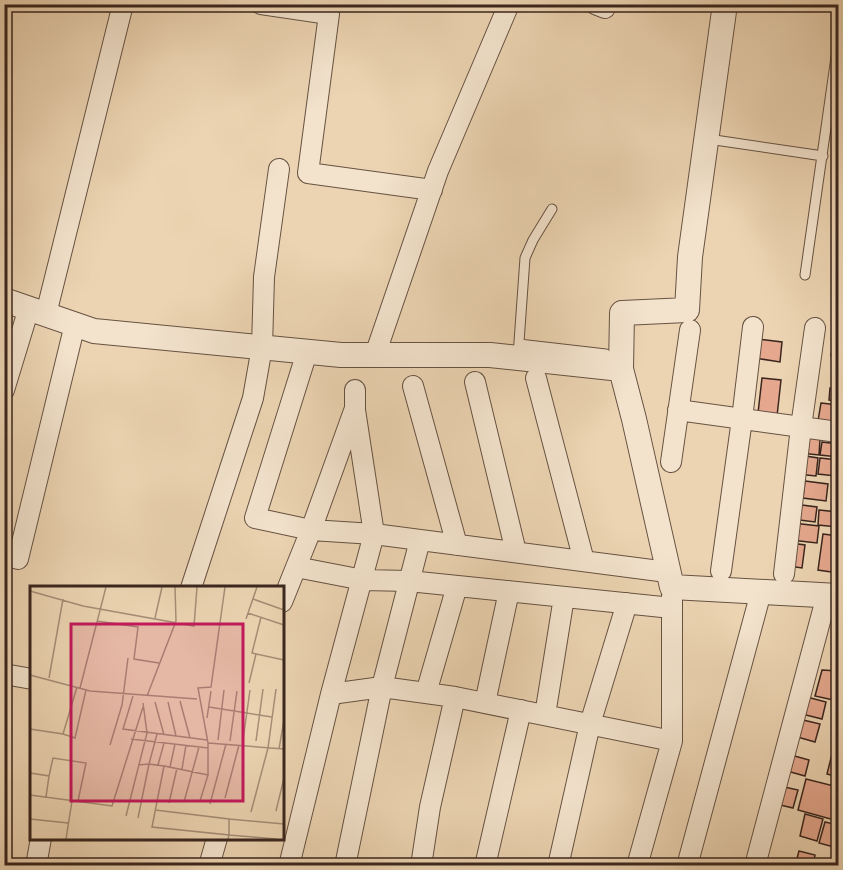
<svg xmlns="http://www.w3.org/2000/svg" width="843" height="870" viewBox="0 0 843 870" font-family="'Gentium Book Plus',serif">
  <style>
    .building { fill: #e5a88e; stroke: #3a261e; stroke-width: 1.5 }
    .lines { fill: none; stroke-linecap: round; stroke-linejoin: round }
    .service-casing { stroke: #665243; stroke-width: 11 }
    .minor-casing { stroke: #665243; stroke-width: 22 }
    .tertiary-casing { stroke: #665243; stroke-width: 26 }
    .service { stroke: #f3e3cd; stroke-width: 9 }
    .minor { stroke: #f3e3cd; stroke-width: 20 }
    .tertiary { stroke: #f3e3cd; stroke-width: 24 }
    .inset-road { fill: none; stroke: #a58e77; stroke-width: 1.5 }
    .view { fill: #c2185b; fill-opacity: 0.15; stroke: #c2185b; stroke-width: 3 }
    .inset-edge { fill: none; stroke: #3a261e; stroke-width: 3 }
  </style>
  <rect width="100%" height="100%" fill="#ecd4b2"/>
  <filter id="stains"><feTurbulence type="fractalNoise" baseFrequency=".00333" numOctaves="4"/><feColorMatrix values="0 0 0 0 .2 0 0 0 0 .09 0 0 0 0 .02 0 0 0 .5 -.17"/></filter>
  <radialGradient id="worn" r=".72"><stop offset=".6" stop-color="#630" stop-opacity="0"/><stop offset="1" stop-color="#630" stop-opacity=".3"/></radialGradient>
  <!-- building -->
  <path class="building" d="M757 339 782 342 780 362 755 358Z
    M833 341H838V357L831 356Z
    M762 378 781 380 777 416 758 413Z
    M830 388 838 389V401L829 400Z
    M821 403 838 405V424L818 421Z
    M802 436 820 439 819 455 800 453Z
    M822 442 838 444V457L820 455Z
    M799 455 818 458 816 476 797 474Z
    M820 458 838 460 836 476 818 474Z
    M805 481 828 484 826 501 803 498Z
    M834 491H838V504L833 503Z
    M794 504 817 507 815 522 792 519Z
    M819 510 838 512V527L818 525Z
    M793 523 819 526 817 543 791 540Z
    M823 534 838 536V573L818 570Z
    M791 543 805 545 802 568 789 566Z
    M822 670 838 671V701L815 696Z
    M807 697 826 702 822 719 802 714Z
    M799 719 820 724 815 742 794 736Z
    M838 730V777L827 774Z
    M791 755 809 760 805 776 787 771Z
    M806 779 838 787V821L798 810Z
    M780 786 798 790 793 808 776 804Z
    M805 814 823 819 817 841 800 836Z
    M825 822 838 825 834 847 819 843Z
    M799 851 815 855 813 866H795Z
    M836 854 838 855V866H833Z"/>
  <g class="lines">
    <defs>
      <path id="service" d="M708 139 823 156
        M805 275 838 43
        M519 344 606 354
        M518 356 525 258 533 240 552 209"/>
      <path id="minor" d="M261 4 329 14 308 173 432 190
        M595 4 605 8 606 4
        M46 314 123 4
        M307 352 255 518 311 530 374 534 667 572
        M375 355 438 171 509 4
        M536 378 584 561
        M475 382 516 552
        M413 386 457 545
        M4 390 29 308
        M678 410 838 432
        M671 462 690 330
        M420 540 382 687 455 697
        M4 555 18 559 75 324
        M296 567 363 580 409 581 672 608
        M721 571 742 419 753 327
        M784 574 801 427 815 328
        M191 588 253 398 262 347 264 277 279 169
        M282 602 311 530 354 411
        M4 674 32 679
        M426 693 457 586
        M331 694 382 687 345 866
        M485 703 509 591
        M545 715 564 597
        M757 858 827 595
        M36 866 41 838
        M209 866 217 838
        M289 866 331 694 374 534 355 410V390
        M421 866 430 807 455 697 672 741
        M485 866 521 710
        M558 866 590 724 627 603
        M637 866 672 741V596
        M687 866 761 592"/>
      <path id="tertiary" d="M725 4 690 257 687 310 622 313 621 369 634 419 672 587 838 596
        M4 300 94 331 341 355H490L621 369"/>
    </defs>
    <!-- service casing -->
    <use href="#service" class="service-casing"/>
    <!-- minor casing -->
    <use href="#minor" class="minor-casing"/>
    <!-- tertiary casing -->
    <use href="#tertiary" class="tertiary-casing"/>
    <!-- service -->
    <use href="#service" class="service"/>
    <!-- minor -->
    <use href="#minor" class="minor"/>
    <!-- tertiary -->
    <use href="#tertiary" class="tertiary"/>
  </g>
  <!-- overview -->
  <g transform="translate(30 586)">
    <rect width="254" height="254" fill="#ecd4b2"/>
    <path class="inset-road" d="M0 5 53 20 164 40 167 1M223 13 254 24M218 27 254 39M231 31 222 67 254 74M125 32 132 1M216 33 227 1M67 35 108 41 104 73 129 77M0 89 60 105 167 113M19 92 33 13M219 97 226 68M47 101 33 148 45 152 56 104M50 102 76 1M103 110 93 143 177 154M117 110 146 35 145 1M150 115 160 152M125 116 134 149M138 116 146 150M179 121 242 131M177 132 181 105M0 143 33 148M127 148 119 178 134 180M101 153 178 162M188 154 194 104M213 154 220 104M200 155 207 105M226 155 233 103M178 157 254 163M80 159 92 119 98 72M249 163 254 134M128 179 134 157M140 181 145 158M152 183 156 159M0 187 19 190 16 211M178 189 134 180 122 241 199 249 198 253M19 190 23 172 56 177 48 215M0 209 82 220 113 121M195 212 209 159M170 215 178 189V157L168 102 181 101 195 1M154 216 169 161M139 217 147 182M180 218 196 158M125 224 199 233V249L246 253M246 225 254 192M221 226 238 162 246 103M96 230 117 147 113 117M108 232 119 178 108 179M0 233 38 237M199 233 254 238M36 253 42 215"/>
    <path class="view" d="M41 38H213V215H41Z"/>
    <rect width="254" height="254" class="inset-edge"/>
  </g>
  <!-- margin -->
  <rect width="843" height="870" fill="none" stroke="#ecd4b2" stroke-width="24"/>
  <rect x="6" y="6" width="831" height="858" fill="none" stroke="#3a261e" stroke-width="3"/>
  <rect x="12" y="12" width="819" height="846" fill="none" stroke="#3a261e" stroke-width="1.5"/>
  <rect width="100%" height="100%" filter="url(#stains)"/>
  <rect width="100%" height="100%" fill="url(#worn)"/>
</svg>
